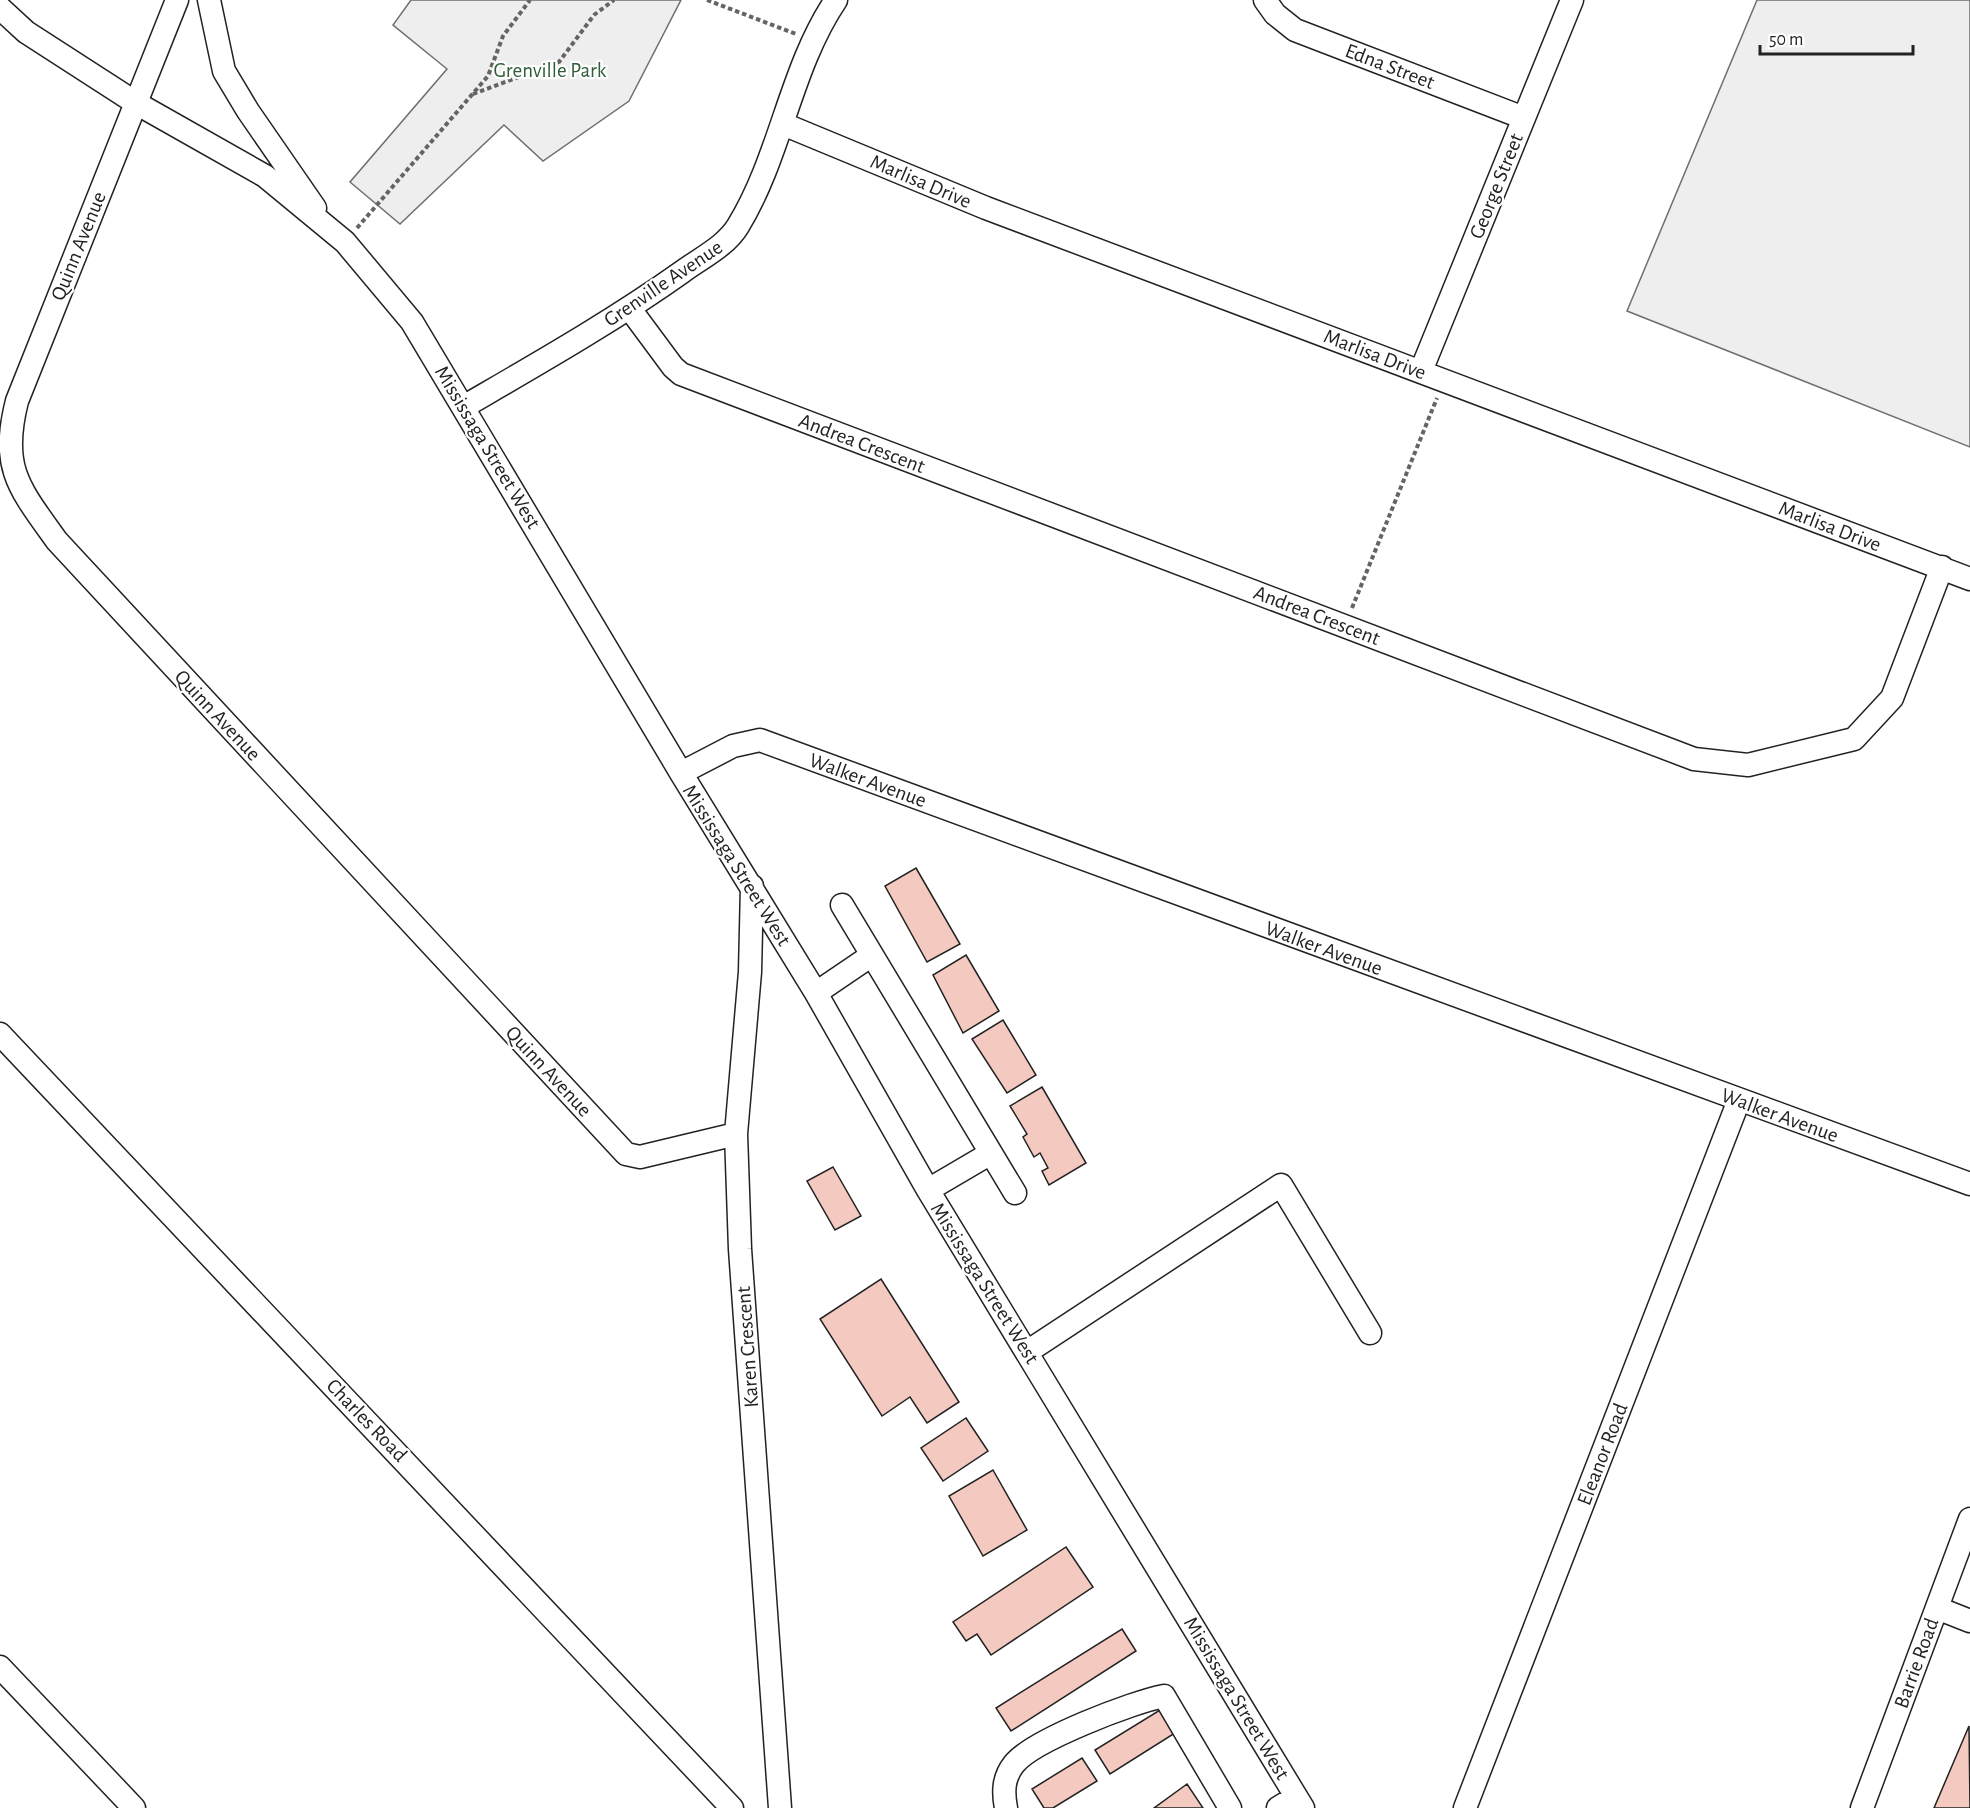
<svg xmlns="http://www.w3.org/2000/svg" width="1970" height="1808" viewBox="0 0 1970 1808" font-family="'Alegreya Sans',sans-serif">
  <style>
    .green { fill: #eee; stroke: #6f6f6f; stroke-width: 1.5 }
    .building { fill: #f3c9c0; stroke: #222; stroke-width: 1.5 }
    .lines { fill: none; stroke-linecap: round; stroke-linejoin: round }
    .minor-casing { stroke: #222; stroke-width: 25 }
    .path { stroke: #646464; stroke-width: 4; stroke-dasharray: 4.5 3; stroke-linecap: butt }
    .minor { stroke: #fff; stroke-width: 22 }
    .labels { text-anchor: middle; stroke-width: 4.5; stroke-linejoin: round; paint-order: stroke }
    .street-label { font-size: 21px; fill: #222; stroke: #fff }
    .park-label { font-size: 21px; fill: #2f5e38; stroke: #fff }
  </style>
  <rect width="100%" height="100%" fill="#fff"/>
  <!-- green -->
  <path class="green" d="M411 0H681L629 101 543 161 504 125 400 224 350 182 447 69 393 25Z
    M1757 0H1970V447L1627 311Z"/>
  <!-- building -->
  <path class="building" d="M916 868 960 944 927 962 885 886Z
    M966 955 999 1011 963 1033 933 975Z
    M1003 1020 1036 1075 1007 1093 972 1039Z
    M1042 1087 1086 1163 1049 1185 1042 1171 1048 1168 1040 1153 1034 1157 1023 1137 1027 1134 1010 1106Z
    M833 1167 861 1216 835 1230 807 1181Z
    M881 1279 959 1402 927 1423 910 1397 882 1416 820 1319Z
    M966 1418 988 1451 943 1481 921 1448Z
    M993 1470 1027 1530 983 1556 949 1496Z
    M1066 1547 1093 1587 991 1655 977 1634 966 1641 953 1622Z
    M1122 1629 1136 1651 1011 1731 996 1708Z
    M1160 1710 1175 1733 1110 1774 1095 1750Z
    M1969 1726 1970 1808H1934Z
    M1082 1758 1097 1781 1053 1808H1044L1032 1789Z
    M1187 1784 1203 1808H1154Z"/>
  <g class="lines">
    <defs>
      <path id="minor" d="M177 0 17 401C0 468 19 488 57 541L626 1154 640 1157 736 1134
        M209 0 224 71 248 111 315 208
        M1265 0 1275 14 1295 30 1524 118
        M0 8 26 32 136 103 265 176 345 242 412 322 681 773 816 993 928 1190 1303 1808
        M783 124 986 208 1970 579
        M630 309 673 367 681 374 1694 759 1748 765 1854 739 1892 698 1942 567
        M1421 371 1572 0
        M465 406C539 363 613 321 682 272 701 258 726 246 738 226 781 156 790 68 836 0
        M681 773 733 746 760 740 1970 1184
        M752 886 750 972 736 1134 740 1249 780 1808
        M842 905 1015 1193
        M816 993 872 955
        M0 1034 732 1808
        M928 1190 991 1153
        M1027 1352 1281 1185 1370 1333
        M1937 1608 1970 1621
        M0 1667 134 1808
        M1006 1808C1003 1792 1003 1778 1014 1764 1033 1740 1133 1702 1164 1696L1230 1808
        M1278 1808 1296 1797
        M1465 1808 1739 1100
        M1862 1808 1970 1519"/>
    </defs>
    <!-- minor casing -->
    <use href="#minor" class="minor-casing"/>
    <!-- path -->
    <path class="path" d="M707 0 796 34
      M473 94 559 62 594 15 614 0
      M357 228 488 76 503 36 530 0
      M1352 608 1437 398"/>
    <!-- minor -->
    <use href="#minor" class="minor"/>
  </g>
  <g class="labels">
    <!-- street labels -->
    <g class="street-label">
      <text transform="translate(1390 66) rotate(21)" y="7">Edna Street</text>
      <text transform="translate(921 181) rotate(23)" y="7">Marlisa Drive</text>
      <text transform="translate(1496 186) rotate(-68)" y="7">George Street</text>
      <text transform="translate(78 246) rotate(-68)" y="7">Quinn Avenue</text>
      <text transform="translate(663 283) rotate(-34)" y="7">Grenville Avenue</text>
      <text transform="translate(1375 354) rotate(21)" y="7">Marlisa Drive</text>
      <text transform="translate(862 443) rotate(21)" y="7">Andrea Crescent</text>
      <text transform="translate(488 447) rotate(59)" y="7">Mississaga Street West</text>
      <text transform="translate(1830 526) rotate(21)" y="7">Marlisa Drive</text>
      <text transform="translate(1317 615) rotate(21)" y="7">Andrea Crescent</text>
      <text transform="translate(218 715) rotate(47)" y="7">Quinn Avenue</text>
      <text transform="translate(868 780) rotate(20)" y="7">Walker Avenue</text>
      <text transform="translate(737 865) rotate(58)" y="7">Mississaga Street West</text>
      <text transform="translate(1324 948) rotate(20)" y="7">Walker Avenue</text>
      <text transform="translate(549 1071) rotate(47)" y="7">Quinn Avenue</text>
      <text transform="translate(1780 1115) rotate(20)" y="7">Walker Avenue</text>
      <text transform="translate(985 1283) rotate(58)" y="7">Mississaga Street West</text>
      <text transform="translate(747 1347) rotate(-94)" y="7">Karen Crescent</text>
      <text transform="translate(367 1420) rotate(46)" y="7">Charles Road</text>
      <text transform="translate(1602 1454) rotate(-69)" y="7">Eleanor Road</text>
      <text transform="translate(1916 1663) rotate(-70)" y="7">Barrie Road</text>
      <text transform="translate(1237 1698) rotate(59)" y="7">Mississaga Street West</text>
    </g>
    <!-- park labels -->
    <g class="park-label">
      <text x="550" y="77">Grenville Park</text>
    </g>
  </g>
  <!-- scale -->
  <path d="M1760 45v9h153v-9" fill="none" stroke="#222222" stroke-width="3"/>
  <text x="1769" y="45" font-size="18" fill="#222222" stroke="#ffffff" stroke-width="4.5" paint-order="stroke">50 m</text>
</svg>
